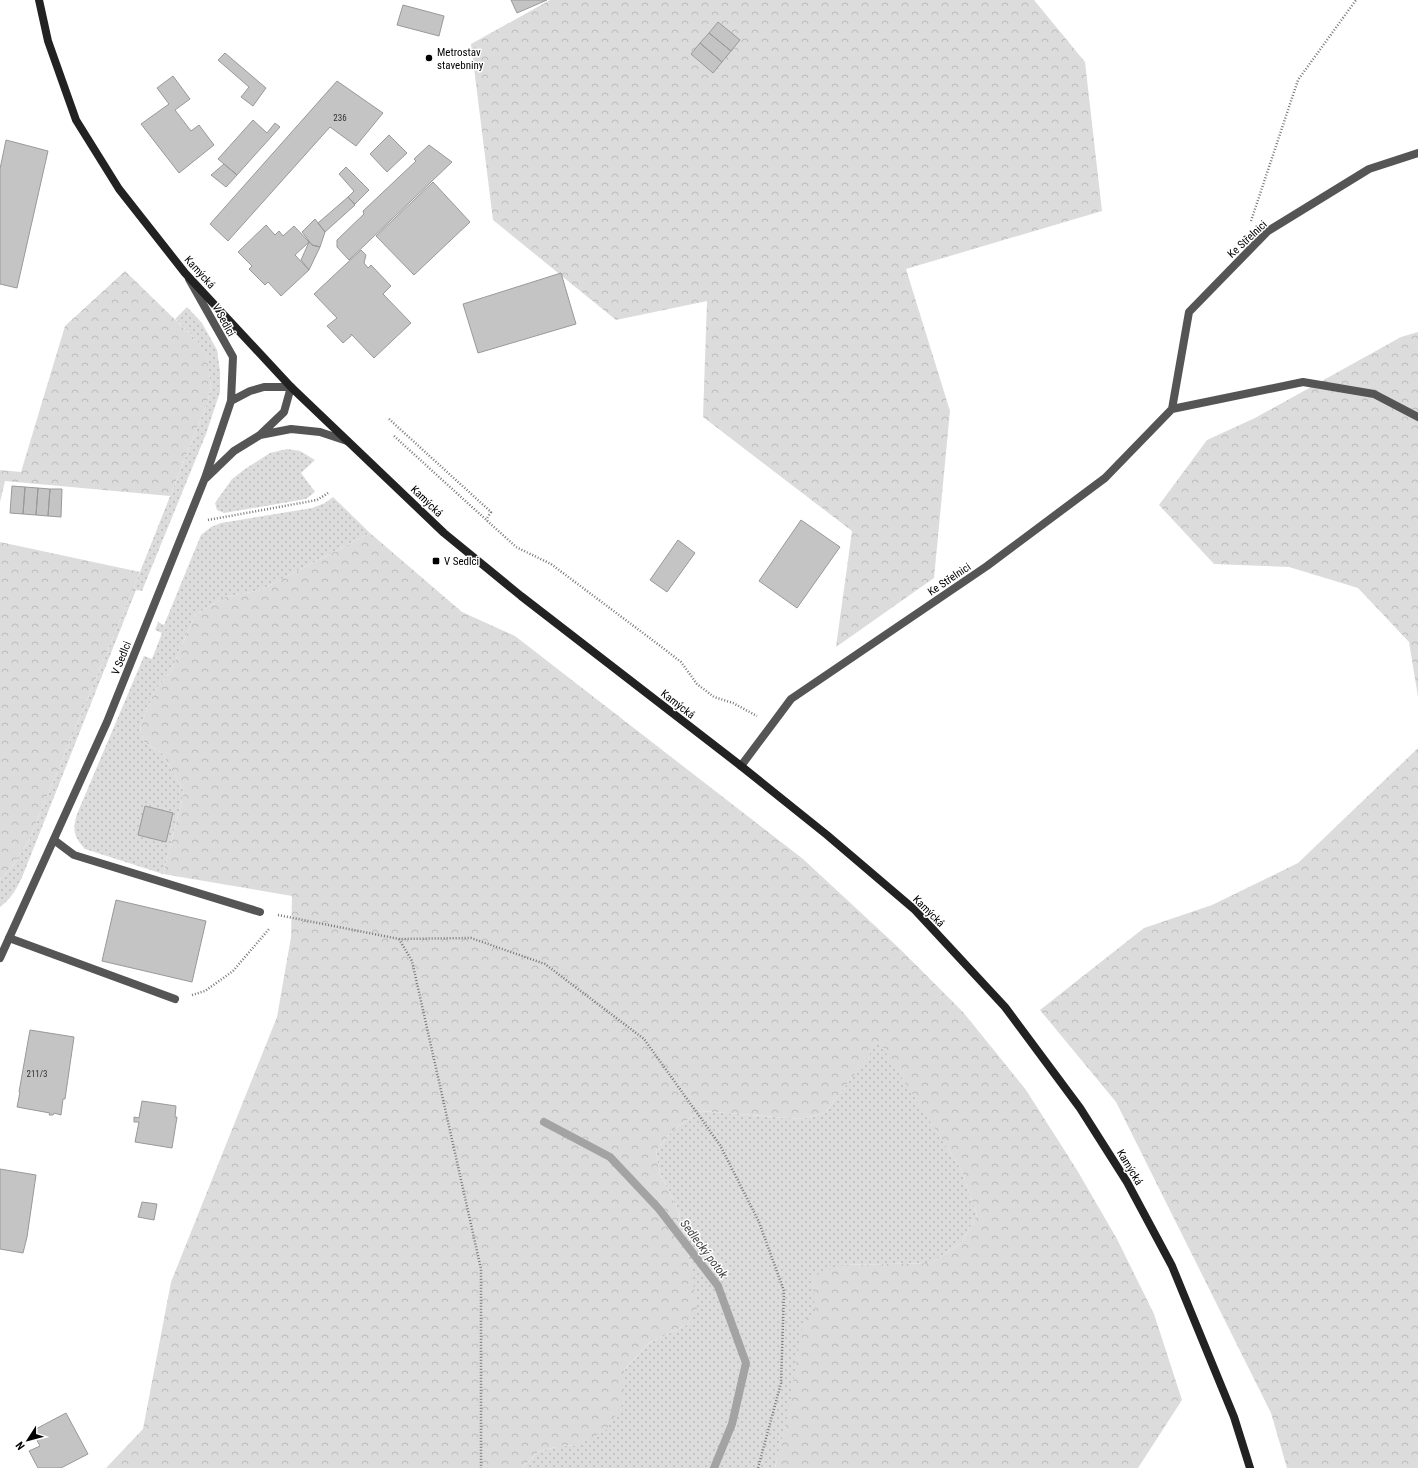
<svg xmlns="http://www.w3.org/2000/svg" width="1418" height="1468" viewBox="0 0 1418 1468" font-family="'Roboto Condensed',sans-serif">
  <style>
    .grass { fill: url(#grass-dots) }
    .forest { fill: url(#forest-crowns); fill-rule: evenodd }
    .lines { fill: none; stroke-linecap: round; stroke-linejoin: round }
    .stream { stroke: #a3a3a3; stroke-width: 8 }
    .building { fill: #c4c4c4; stroke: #999 }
    .path { stroke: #777; stroke-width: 2.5; stroke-dasharray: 1 2; stroke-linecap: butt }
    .lane { stroke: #555; stroke-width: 8 }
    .street { stroke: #555; stroke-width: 8 }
    .secondary { stroke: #222; stroke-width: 8 }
    .poi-dot { fill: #000; stroke: #fff; stroke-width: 1.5 }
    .labels { text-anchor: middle; stroke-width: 3; stroke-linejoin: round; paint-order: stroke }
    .number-label { font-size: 9px; fill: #313131 }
    .poi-label { font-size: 11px; fill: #000; stroke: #fff; text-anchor: start }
    .street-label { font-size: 11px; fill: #000; stroke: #fff }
    .water-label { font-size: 12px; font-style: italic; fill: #444; stroke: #fff }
  </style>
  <defs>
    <pattern id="grass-dots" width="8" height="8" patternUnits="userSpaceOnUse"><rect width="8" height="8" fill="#dcdcdc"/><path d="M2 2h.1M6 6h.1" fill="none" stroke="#bbb" stroke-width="1.8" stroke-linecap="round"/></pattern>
    <pattern id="forest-crowns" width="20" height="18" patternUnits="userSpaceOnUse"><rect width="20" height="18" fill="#dcdcdc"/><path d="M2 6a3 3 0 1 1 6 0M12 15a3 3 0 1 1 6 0" fill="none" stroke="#bbb"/></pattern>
  </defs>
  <rect width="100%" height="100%" fill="#fff"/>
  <!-- grass -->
  <path class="grass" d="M187 307 202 323 217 350 220 371V392L206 434 142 591 136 590 23 875C17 888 12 898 0 907V880L14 864 29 840 140 572 207 403 211 387 206 354 197 341 175 319Z
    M287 449 300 451 315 460 301 473 315 492 306 499 224 513 217 510 215 503 232 479 245 469 270 453Z
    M333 497 370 533 261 590 225 597 195 615 170 673 155 690 140 728 144 742 162 753 184 792 163 874 85 849C74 837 72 830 77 814L144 656 152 659 162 633 155 630 158 622 164 625 201 535 211 527 221 523 312 508 325 503Z
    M879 1041 961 1169 977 1215 962 1242 931 1263 842 1265 815 1311 775 1468H522L538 1452 559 1446 579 1445 624 1402V1370L649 1343 690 1323 691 1267 678 1210 660 1174 656 1151 672 1131 700 1111 801 1119 825 1113Z"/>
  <!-- forest -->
  <path class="forest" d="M550 0H1034L1085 62 1102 211 906 269 950 411 934 578 836 647 852 531 703 417 707 301 616 320 493 220 471 44ZM718 22 739 40 691 54Z
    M125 271 197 341 206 354 209 371 211 387 207 403 170 496 5 481 0 502V470L21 472 65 326Z
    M1418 332V697L1409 642 1358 588 1289 567 1214 564 1159 505 1207 440 1255 418 1401 337Z
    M370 533 462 612 515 636 803 859 900 949 963 1012 1026 1090 1077 1170 1117 1239 1154 1314 1182 1400 1138 1468H775L788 1414 803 1322 815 1311 812 1276 842 1265 931 1263 962 1242 977 1215 961 1169 879 1042 825 1113 801 1119 700 1111 672 1131 656 1151 660 1174 678 1210 691 1267 697 1310 690 1323 649 1343 624 1370V1402L606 1430 579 1445 559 1446 538 1452 522 1468H106L143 1429 171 1282 277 1017 291 937 292 896 163 874 184 792 162 753 144 742 140 728 155 690 170 673 195 615 225 597 261 590Z
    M0 542 140 572 29 840 14 864 0 880Z
    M1418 748V1468H1287L1271 1413 1116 1102 1040 1010 1144 928 1212 905 1298 863Z"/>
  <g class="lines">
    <!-- stream -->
    <path class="stream" d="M544 1122 610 1157 659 1209 718 1286 746 1363 732 1424 714 1468"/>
  </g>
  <!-- building -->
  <path class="building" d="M511 0H547L517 13Z
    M403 5 444 16 439 36 397 25Z
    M718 22 740 40 731 51 709 33Z
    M709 33 731 51 722 62 700 43Z
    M700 43 722 62 713 73 691 54Z
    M225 53 266 88 253 106 241 97 249 87 218 60Z
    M173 76 190 99 175 110 191 131 199 125 214 145 179 173 141 124 169 104 157 88Z
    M337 81 383 113 356 146 330 127 228 241 210 224Z
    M253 120 267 133 275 123 280 127 237 175 218 159Z
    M389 135 407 153 387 172 370 154Z
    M6 140 48 151 17 288 0 284V169Z
    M429 145 452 162 349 260 337 247V240L364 214 363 211 416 161 414 159Z
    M224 164 237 175 226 187 211 175Z
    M346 167 369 190 355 204 348 197 354 191 339 174Z
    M433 182 470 222 414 275 376 236Z
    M348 197 355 205 325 232 318 223Z
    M315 219 325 232 320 247 312 245 302 232Z
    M266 225 275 235 279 231 283 236 294 226 309 242 295 255 309 270 281 296 268 282 265 285 249 269 252 266 238 252Z
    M309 242 312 245 320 247 309 270 301 260Z
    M361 250 366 255 364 263 368 268 371 265 391 286 383 294 411 323 374 358 351 334V336L343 343 327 326 337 318 314 294Z
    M561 273 576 324 478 353 463 304Z
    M12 486 25 487 23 514 10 513Z
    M25 487 38 488 36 515 23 514Z
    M38 488 50 489 48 516 36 515Z
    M50 489H62L61 517 48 516Z
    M801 520 840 547 797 608 759 581Z
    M678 540 695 553 667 592 650 580Z
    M145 806 173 813 166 842 138 835Z
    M116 900 206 921 192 982 102 961Z
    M30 1030 74 1037 65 1099H63L61 1115 54 1113 53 1115H49L50 1113 17 1107 20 1092H19Z
    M142 1101 176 1106 175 1117H177L172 1148 135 1142 139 1122H134V1117L139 1118Z
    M0 1169 36 1175 27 1237 23 1253 0 1249Z
    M142 1202 157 1204 154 1220 138 1217Z
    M66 1413 88 1454 61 1468H38L29 1451 40 1446 32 1431Z"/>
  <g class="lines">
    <!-- path -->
    <path class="path" d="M1251 221 1298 80 1356 0
      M389 419 491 512 486 520
      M394 436 516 547 551 564 659 645 681 662 697 684 714 697 733 703 757 716
      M208 520 317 500 328 493
      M278 915 399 939 471 938 545 964 644 1039 720 1145 759 1222 784 1291 781 1383 758 1468
      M399 939 412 961 481 1269V1468
      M192 995 205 991 233 971 269 929"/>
    <!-- lane -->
    <path class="lane" d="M54 840 74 855 260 912
      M9 938 175 999"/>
    <!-- street -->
    <path class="street" d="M231 401 250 391 264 387H291L284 412 261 434
      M1172 409 1303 382 1374 394 1418 417
      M206 478 234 451 260 435 291 429 320 432 347 441
      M741 766 791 699 987 566 1105 478 1172 409 1189 312 1268 231 1369 169 1418 153
      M0 958 107 722 205 478 231 401 233 357 189 279"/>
    <!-- secondary -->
    <path class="secondary" d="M39 0 48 41 76 120 119 189 185 273 291 387 444 533 521 596 741 766 827 835 915 910 1005 1007 1080 1108 1127 1182 1172 1266 1234 1417 1250 1468"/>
  </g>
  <!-- markers -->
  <g class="poi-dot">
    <circle cx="429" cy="58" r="4"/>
    <rect x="432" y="557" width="8" height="8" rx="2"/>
  </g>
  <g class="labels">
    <!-- number labels -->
    <g class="number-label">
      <text x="340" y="121">236</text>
      <text x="37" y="1077">211/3</text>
    </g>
    <!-- poi labels -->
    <g class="poi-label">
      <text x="437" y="56">Metrostav<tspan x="437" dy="13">stavebniny</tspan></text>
      <text x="444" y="565">V Sedlci</text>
    </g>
    <!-- street labels -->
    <g class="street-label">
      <text transform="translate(1247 239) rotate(-43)" y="4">Ke Střelnici</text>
      <text transform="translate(200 272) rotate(48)" y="4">Kamýcká</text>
      <text transform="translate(224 320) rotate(61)" y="4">V Sedlci</text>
      <text transform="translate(427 501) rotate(44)" y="4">Kamýcká</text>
      <text transform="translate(949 579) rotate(-34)" y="4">Ke Střelnici</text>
      <text transform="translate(121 658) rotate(-68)" y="4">V Sedlci</text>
      <text transform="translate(678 704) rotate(38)" y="4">Kamýcká</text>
      <text transform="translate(929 911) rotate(45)" y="4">Kamýcká</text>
      <text transform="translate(1130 1167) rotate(59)" y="4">Kamýcká</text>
    </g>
    <!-- water labels -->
    <g class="water-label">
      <text transform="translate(704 1249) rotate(53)" y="4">Sedlecký potok</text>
    </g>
  </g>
  <!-- north arrow -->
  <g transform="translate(28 1440) rotate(234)" stroke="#ffffff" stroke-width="3" paint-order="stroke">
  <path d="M0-3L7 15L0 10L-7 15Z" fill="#000000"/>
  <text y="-6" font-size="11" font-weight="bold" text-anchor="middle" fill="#000000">N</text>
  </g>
</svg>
